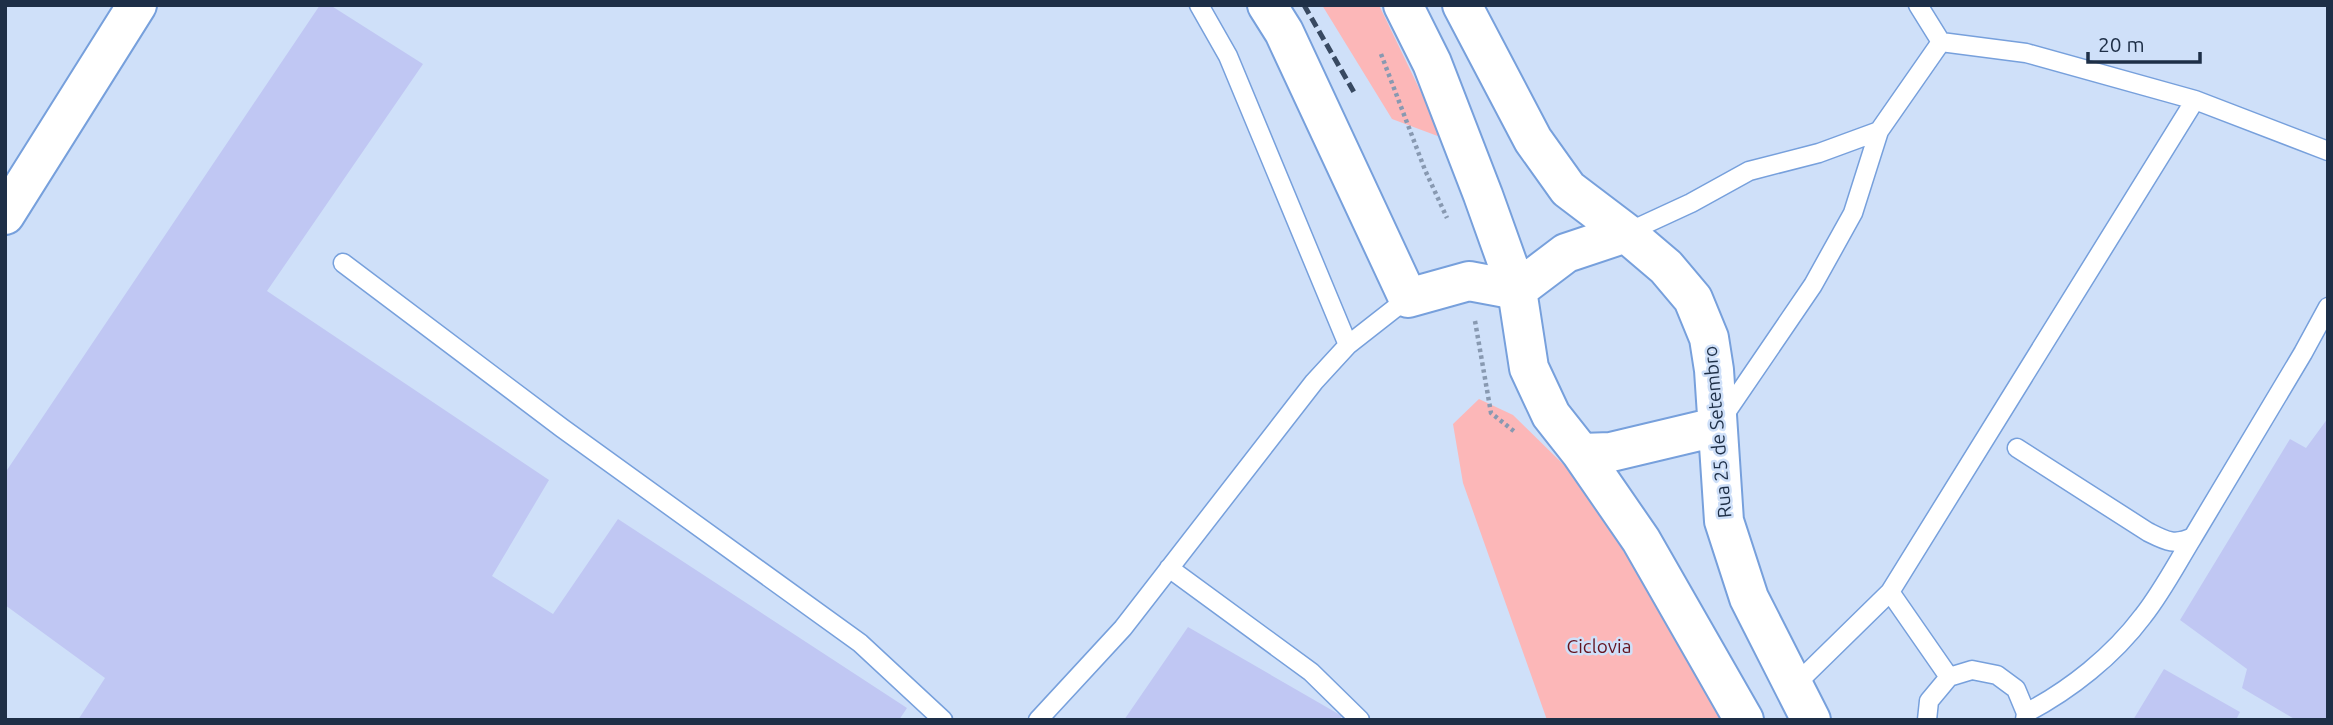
<svg xmlns="http://www.w3.org/2000/svg" width="2333" height="725" viewBox="0 0 2333 725" font-family="Ubuntu,sans-serif">
  <style>
    .green { fill: #fcb7b8 }
    .building { fill: #c0c7f3 }
    .lines { fill: none; stroke-linecap: round; stroke-linejoin: round }
    .service-casing { stroke: #77a0dc; stroke-width: 21 }
    .tertiary-casing { stroke: #77a0dc; stroke-width: 42 }
    .secondary-casing { stroke: #77a0dc; stroke-width: 42 }
    .path { stroke: #8899b1; stroke-width: 4.5; stroke-dasharray: 3.5 3.5; stroke-linecap: butt }
    .service { stroke: #fff; stroke-width: 18 }
    .tertiary { stroke: #fff; stroke-width: 38 }
    .secondary { stroke: #fff; stroke-width: 38 }
    .rail { stroke: #384961; stroke-width: 5; stroke-dasharray: 10 5; stroke-linecap: butt }
    .labels { text-anchor: middle; stroke-width: 5; stroke-linejoin: round; paint-order: stroke }
    .street-label { font-size: 19px; fill: #1e2f47; stroke: #cfe0f9 }
    .park-label { font-size: 19px; fill: #641420; stroke: #cfe0f9 }
  </style>
  <rect width="100%" height="100%" fill="#cfe0f9"/>
  <!-- green -->
  <path class="green" d="M1322 5H1379L1443 138 1392 119Z
    M1479 399 1513 415 1565 466 1644 581 1730 720H1547L1463 483 1453 424Z"/>
  <!-- building -->
  <path class="building" d="M320 5H330L423 64 267 291 549 480 492 576 553 614 618 519 907 708 899 720H78L105 678 5 605V473Z
    M2328 418V720H2296L2242 688 2247 669 2180 620 2290 439 2306 448Z
    M1188 627 1342 716 1339 720H1124Z
    M2164 669 2240 712 2236 720H2133Z"/>
  <g class="lines">
    <defs>
      <path id="service" d="M1199 5 1228 56 1348 345
        M1918 5 1941 42
        M1626 233 1691 203 1749 171 1819 153 1879 131
        M343 263 562 428 860 643 943 720
        M1723 417 1813 285 1853 213 1879 131 1941 42 2026 53 2195 100 2328 151
        M2017 448 2148 532C2166 541 2174 546 2193 537L2303 353 2328 307
        M1169 568 1311 672 1360 720
        M1890 592 1949 677
        M1793 687 1890 592 2195 100
        M2026 713C2070 690 2113 656 2143 616 2162 592 2177 563 2193 537
        M1038 720 1123 628 1314 382 1348 345 1408 298
        M1927 720 1929 701 1949 677 1972 670 1997 675 2016 689 2026 713 2025 720"/>
      <path id="tertiary" d="M1267 5 1284 32 1408 298 1469 281 1517 290
        M5 215 137 5"/>
      <path id="secondary" d="M1403 5 1432 63 1483 195 1517 290 1529 368 1551 415 1581 453 1641 540 1744 720
        M1462 5 1533 140 1568 189 1626 233 1666 267 1693 299 1709 338 1714 370 1724 521 1749 598 1811 720
        M1517 290 1566 253 1626 233
        M1581 453 1611 452 1716 427"/>
    </defs>
    <!-- service casing -->
    <use href="#service" class="service-casing"/>
    <!-- tertiary casing -->
    <use href="#tertiary" class="tertiary-casing"/>
    <!-- secondary casing -->
    <use href="#secondary" class="secondary-casing"/>
    <!-- path -->
    <path class="path" d="M1381 54 1425 170 1447 218
      M1475 321 1491 413 1515 432"/>
    <!-- service -->
    <use href="#service" class="service"/>
    <!-- tertiary -->
    <use href="#tertiary" class="tertiary"/>
    <!-- secondary -->
    <use href="#secondary" class="secondary"/>
    <!-- rail -->
    <path class="rail" d="M1304 5 1355 94"/>
  </g>
  <g class="labels">
    <!-- street labels -->
    <g class="street-label">
      <text transform="translate(1717 432) rotate(-95)" y="7">Rua 25 de Setembro</text>
    </g>
    <!-- park labels -->
    <g class="park-label">
      <text x="1599" y="653">Ciclovia</text>
    </g>
  </g>
  <!-- border -->
  <rect width="2333" height="725" fill="none" stroke="#1e2f47" stroke-width="14"/>
  <!-- scale -->
  <path d="M2088 52v10h112v-10" fill="none" stroke="#1e2f47" stroke-width="3.5"/>
  <text x="2098" y="52" font-size="21" fill="#1e2f47" stroke="#cfe0f9" stroke-width="5" paint-order="stroke">20 m</text>
</svg>
